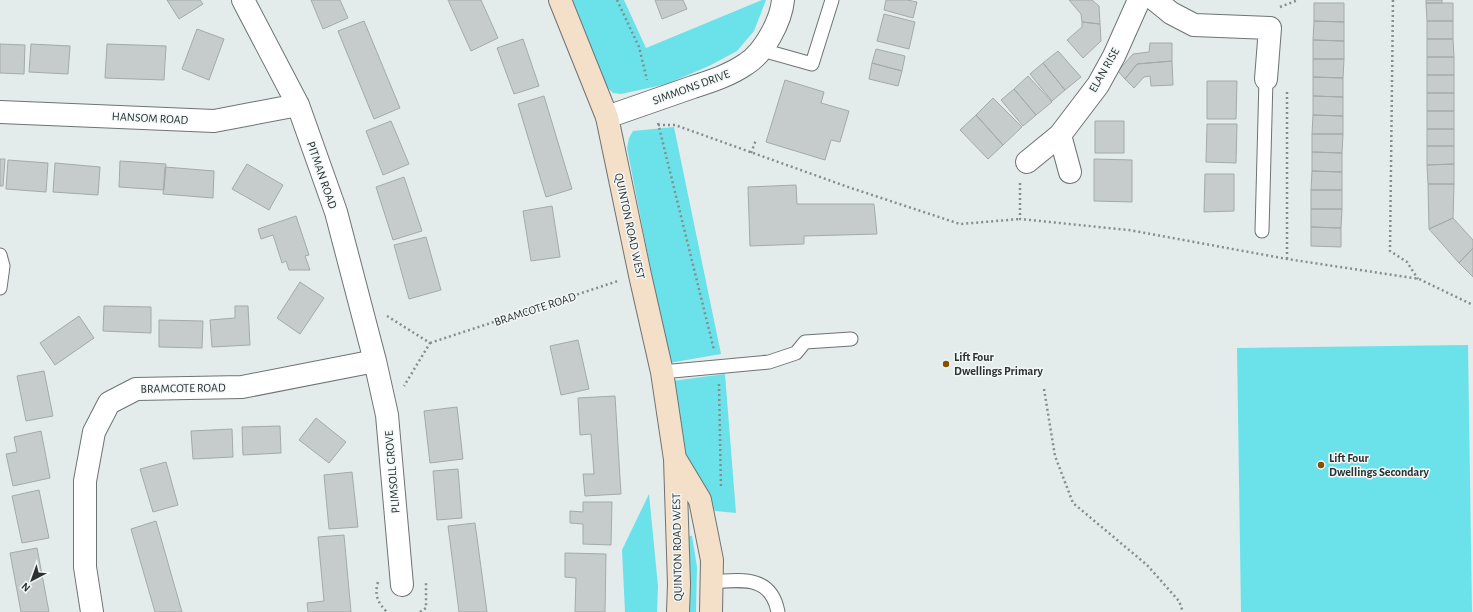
<svg xmlns="http://www.w3.org/2000/svg" width="1473" height="612" viewBox="0 0 1473 612" font-family="'Alegreya Sans',sans-serif">
  <style>
    .green { fill: #6be2ea }
    .building { fill: #c6cccc; stroke: #a4aaaa }
    .lines { fill: none; stroke-linecap: round; stroke-linejoin: round }
    .lane-casing { stroke: #6e7373; stroke-width: 15 }
    .street-casing { stroke: #6e7373; stroke-width: 24 }
    .secondary-casing { stroke: #6e7373; stroke-width: 24 }
    .path { stroke: #878c8c; stroke-width: 2.5; stroke-dasharray: 2 3; stroke-linecap: butt }
    .lane { stroke: #fff; stroke-width: 13 }
    .street { stroke: #fff; stroke-width: 22 }
    .secondary { stroke: #f4dfc8; stroke-width: 22 }
    .poi-dot { fill: #875000; stroke: #f2f8f8; stroke-width: 1.5 }
    .labels { text-anchor: middle; stroke-width: 3; stroke-linejoin: round; paint-order: stroke }
    .street-label { font-size: 12px; fill: #2d3030; stroke: #f2f8f8 }
    .poi-label { font-size: 12px; font-weight: bold; fill: #2d3030; stroke: #f2f8f8; text-anchor: start }
  </style>
  <rect width="100%" height="100%" fill="#e4ebeb"/>
  <!-- green -->
  <path class="green" d="M569 0H624L646 48 762 0H766L754 31 737 51 711 65 667 84 621 94 613 93 607 87Z
    M674 127 721 354 669 363 627 148 629 138 633 131Z
    M1468 345 1472 612H1241L1237 348Z
    M725 374 736 513 715 511 683 449 672 381Z
    M649 494 658 586 657 612H625L622 550Z
    M685 535 692 536 697 567 696 612H684Z"/>
  <!-- building -->
  <path class="building" d="M167 0H200L203 4 179 19Z
    M311 0H340L348 18 323 29Z
    M448 0H481L498 38 471 51Z
    M655 0H683L687 9 662 19Z
    M886 0H907L917 2 913 18 884 10Z
    M1069 0H1092L1099 6 1100 24 1082 22 1081 14Z
    M1426 0H1442V3H1426Z
    M1314 3H1344V22L1314 21Z
    M1426 3H1453V21H1427Z
    M884 14 915 22 909 49 877 41Z
    M364 21 400 108 374 119 338 31Z
    M1314 21 1344 22V41L1313 40Z
    M1427 21H1453V39H1427Z
    M1082 22 1100 24 1101 41 1083 58 1067 40 1082 27Z
    M197 29 224 39 209 80 182 69Z
    M523 39 539 86 514 94 497 48Z
    M1427 39H1453L1454 57H1427Z
    M1313 40 1344 41V59H1313Z
    M1150 43H1172V61L1137 64 1125 79 1118 71 1133 54 1149 52Z
    M0 44 25 45 24 74 0 73Z
    M31 44 70 46 68 74 29 72Z
    M107 44 166 46 164 80 105 78Z
    M876 49 905 56 902 71 872 63Z
    M1058 51 1081 77 1065 90 1043 63Z
    M1427 57H1454V75H1427Z
    M1313 59H1344L1343 78 1313 77Z
    M1172 61 1173 85 1151 86 1150 76 1144 77 1134 88 1125 79 1137 64Z
    M872 63 902 71 898 86 869 79Z
    M1043 63 1065 90 1052 101 1030 74Z
    M1427 75H1454V93H1427Z
    M1028 76 1052 102 1036 115 1014 89Z
    M1313 77 1343 78V97L1313 96Z
    M785 80 824 92 821 103 849 111 840 142 831 140 825 160 766 142Z
    M1207 81H1237L1236 119H1207Z
    M1014 89 1036 115 1023 126 1001 100Z
    M1427 93H1454V111H1427Z
    M544 96 572 189 546 197 518 104Z
    M1313 96 1343 97V116L1313 115Z
    M993 98 1022 127 1003 145 976 115Z
    M1427 111H1454V129H1427Z
    M976 115 1003 145 988 159 960 130Z
    M1313 115 1343 116V134H1312Z
    M391 121 409 164 383 175 366 131Z
    M1095 121H1124V153H1095Z
    M1207 124H1237L1236 163 1206 162Z
    M1427 129H1454V146H1427Z
    M1312 134H1343L1342 153 1312 152Z
    M1427 146H1454V164L1427 165Z
    M1312 152 1342 153V172L1312 171Z
    M0 159H5L3 186H0Z
    M1094 159 1132 160V202L1094 201Z
    M8 160 48 163 46 192 6 189Z
    M120 161 166 164 164 190 119 187Z
    M55 163 100 167 98 195 53 192Z
    M247 164 283 185 269 210 232 189Z
    M1454 164V184H1428L1427 165Z
    M165 167 214 171 213 198 163 194Z
    M1312 171 1342 172V190H1311Z
    M1205 174H1234V211L1204 212Z
    M404 177 422 231 393 240 376 187Z
    M1428 184H1454L1453 218 1429 229Z
    M796 185 797 204H874L877 234 804 236V244L750 246 748 187Z
    M1311 190H1342V209H1311Z
    M552 206 560 257 531 261 523 211Z
    M1311 209H1342L1341 228 1311 227Z
    M296 216 309 255 305 256 310 270H289L286 261 282 263 273 235 261 239 258 229Z
    M1453 218 1473 240V248L1459 263 1429 229Z
    M1311 227 1341 228V247L1311 246Z
    M426 237 441 290 409 299 394 245Z
    M1473 248V277L1459 263Z
    M300 282 324 298 300 334 277 318Z
    M104 306 151 307V333L103 331Z
    M235 306H248L250 345 212 347 210 320 235 318Z
    M79 316 94 338 55 365 40 343Z
    M159 320 203 321 202 348 159 347Z
    M578 340 589 389 561 395 550 346Z
    M44 371 53 416 26 421 17 376Z
    M615 396 621 494 585 496 583 474H594L591 434 580 435 578 398Z
    M457 407 463 459 430 463 424 411Z
    M316 418 346 442 329 463 299 440Z
    M280 426 281 453 243 455 242 427Z
    M232 429 233 457 193 459 191 431Z
    M41 431 50 478 13 486 6 454 17 452 14 437Z
    M166 462 178 505 153 512 140 469Z
    M458 469 462 518 437 520 433 471Z
    M352 472 358 527 329 529 324 475Z
    M39 490 49 538 22 543 12 496Z
    M583 502H612L611 545 583 544V524L570 523V511L583 512Z
    M156 521 182 612H155L131 529Z
    M475 523 487 612H459L448 526Z
    M344 535 351 612H308L307 603 324 601 318 537Z
    M37 548 49 612H21L10 553Z
    M565 553 606 554 605 612H575L576 578 565 577Z"/>
  <g class="lines">
    <defs>
      <path id="lane" d="M762 50 812 64 832 0
        M1262 231 1266 79
        M0 255 3 266 0 288
        M662 372 769 362 796 353 805 342 851 339
        M712 582C742 580 771 575 778 612"/>
      <path id="street" d="M243 0 298 105 336 212 375 361 387 415 402 585
        M1155 0 1171 13 1194 25 1270 28 1266 79
        M0 112 214 121 298 105
        M607 117C636 107 665 97 693 87 712 81 730 75 746 64 764 53 781 21 783 0
        M1060 135 1098 85 1114 56 1139 0
        M1027 162 1060 135 1070 172
        M92 612 85 567V481L94 432 109 403 136 389 242 387 375 361"/>
      <path id="secondary" d="M560 0 607 117 640 275 662 372 675 459 679 584 678 612
        M676 460 700 500 712 560 711 612"/>
    </defs>
    <!-- lane casing -->
    <use href="#lane" class="lane-casing"/>
    <!-- street casing -->
    <use href="#street" class="street-casing"/>
    <!-- secondary casing -->
    <use href="#secondary" class="secondary-casing"/>
    <!-- path -->
    <path class="path" d="M617 0 639 47 647 80
      M1393 0 1390 251 1407 262 1418 279
      M1280 7 1298 0
      M658 123 714 350
      M658 125H675L848 187 960 224 1020 219
      M751 153 756 140
      M1020 183V219L1129 230 1287 259 1419 279 1473 305
      M1287 259V90
      M387 316 430 343 404 386
      M430 343 618 281
      M719 384 721 489
      M1044 389 1055 456 1073 503 1147 565 1179 601 1183 612
      M378 582C374 595 378 603 387 612
      M420 612 426 608V582"/>
    <!-- lane -->
    <use href="#lane" class="lane"/>
    <!-- street -->
    <use href="#street" class="street"/>
    <!-- secondary -->
    <use href="#secondary" class="secondary"/>
  </g>
  <!-- markers -->
  <g class="poi-dot">
    <circle cx="946" cy="364" r="4"/>
    <circle cx="1321" cy="465" r="4"/>
  </g>
  <g class="labels">
    <!-- street labels -->
    <g class="street-label">
      <text transform="translate(1104 70) rotate(-60)" y="4">ELAN RISE</text>
      <text transform="translate(691 87) rotate(-20)" y="4">SIMMONS DRIVE</text>
      <text transform="translate(150 118) rotate(3)" y="4">HANSOM ROAD</text>
      <text transform="translate(322 175) rotate(71)" y="4">PITMAN ROAD</text>
      <text transform="translate(630 226) rotate(78)" y="4">QUINTON ROAD WEST</text>
      <text transform="translate(535 309) rotate(-18)" y="4">BRAMCOTE ROAD</text>
      <text transform="translate(183 388) rotate(-1)" y="4">BRAMCOTE ROAD</text>
      <text transform="translate(392 472) rotate(-95)" y="4">PLIMSOLL GROVE</text>
      <text transform="translate(677 547) rotate(-91)" y="4">QUINTON ROAD WEST</text>
    </g>
    <!-- poi labels -->
    <g class="poi-label">
      <text x="954" y="361">Lift Four<tspan x="954" dy="14">Dwellings Primary</tspan></text>
      <text x="1329" y="462">Lift Four<tspan x="1329" dy="14">Dwellings Secondary</tspan></text>
    </g>
  </g>
  <!-- north arrow -->
  <g transform="translate(32 580) rotate(221)" stroke="#f2f8f8" stroke-width="3" paint-order="stroke">
  <path d="M0-3L7 15L0 10L-7 15Z" fill="#2d3030"/>
  <text y="-6" font-size="11" font-weight="bold" text-anchor="middle" fill="#2d3030">N</text>
  </g>
</svg>
